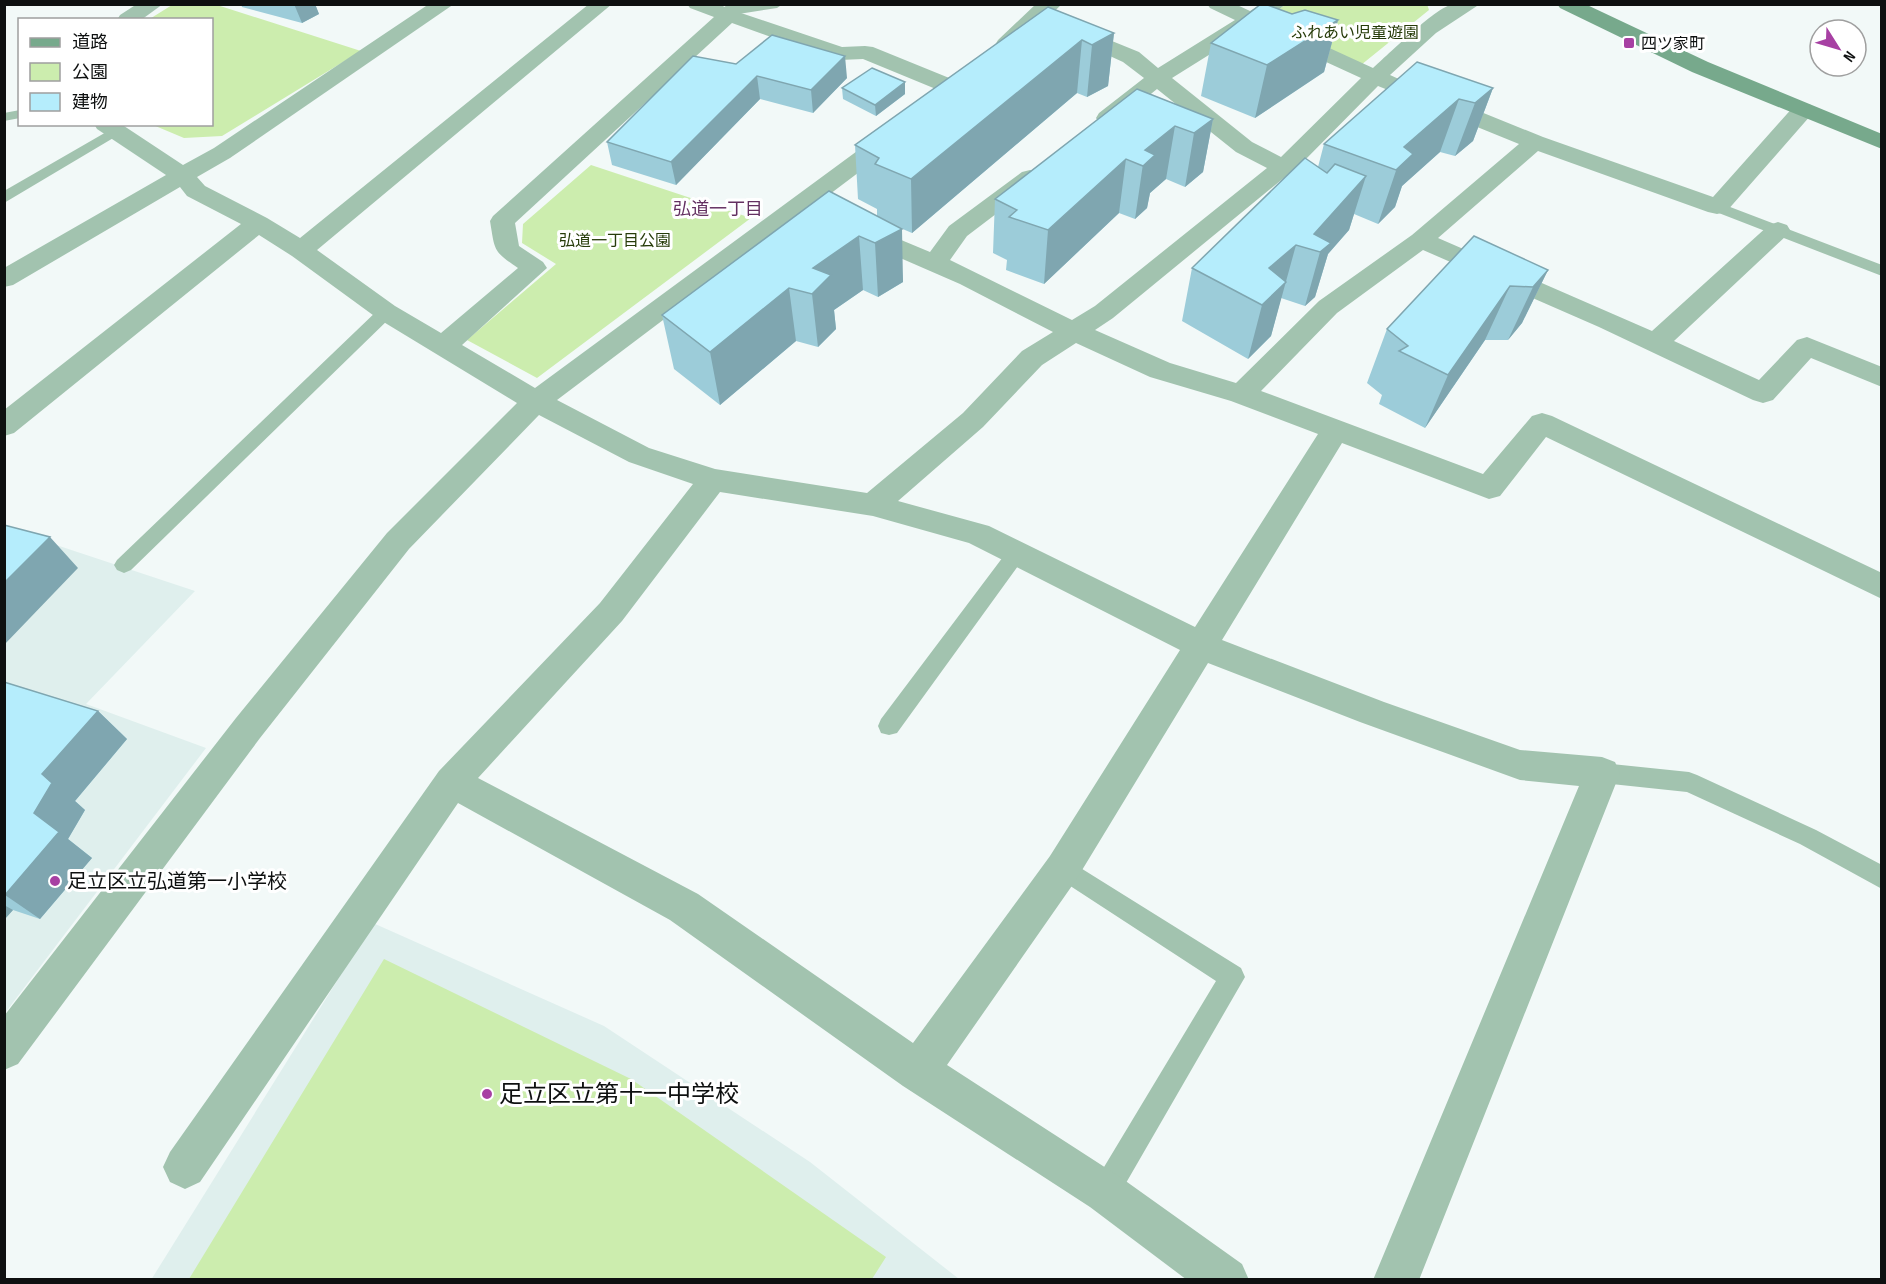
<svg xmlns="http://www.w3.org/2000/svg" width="1886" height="1284" viewBox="0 0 1886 1284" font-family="'Sofia Sans Condensed','Noto Sans JP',sans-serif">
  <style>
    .built { fill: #dfefed }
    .green { fill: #ccedae }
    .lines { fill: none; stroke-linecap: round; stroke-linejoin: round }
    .lane { fill: #a2c3af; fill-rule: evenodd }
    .street { fill: #a2c3af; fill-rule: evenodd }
    .secondary { fill: #77a98c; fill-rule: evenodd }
    .wall { fill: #9cccd9 }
    .shaded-wall { fill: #7fa6b0 }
    .building { fill: #b5edfc; stroke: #7fa6b0; stroke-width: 1.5 }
    .poi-dot { fill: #a740a3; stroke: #fff; stroke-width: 2 }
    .labels { text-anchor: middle; stroke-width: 6; stroke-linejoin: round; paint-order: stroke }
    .far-park-label { font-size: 16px; fill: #273c0a; stroke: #fff }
    .far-poi-label { font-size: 16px; fill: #0e1010; stroke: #fff; text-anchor: start }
    .far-neighbourhood-label { font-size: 18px; fill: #633061; stroke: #fff }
    .poi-label { font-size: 20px; fill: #0e1010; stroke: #fff; text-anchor: start }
    .near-poi-label { font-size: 24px; fill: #0e1010; stroke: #fff; text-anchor: start }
  </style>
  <rect width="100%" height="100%" fill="#f2f9f8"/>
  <!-- built -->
  <path class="built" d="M5 528 195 591 86 704 206 748 5 1013Z
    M373 923 604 1026 810 1162 959 1279 151 1280Z"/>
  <!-- green -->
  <path class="green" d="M1287 4H1427L1429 10 1361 65 1267 16Z
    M172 5H217L361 51 222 136 184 138 153 125 212 124V20H148Z
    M591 165 751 218 537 378 467 340 556 264 522 243 523 224Z
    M384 959 631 1079 886 1257 872 1279H189Z"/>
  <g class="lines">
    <!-- lane -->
    <path class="lane" d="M749 4H783L777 8 732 15 725 11 727 8Z
      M20 110V118L4 121V113Z
      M115 127 120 128 122 131 120 134 4 203V191Z
      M1717 202 1882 265V276L1711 210 1709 207 1711 204Z
      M386 307 392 308 394 312 392 316 131 570 124 573 117 570 114 565 117 560 380 308Z
      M1016 546 1023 549 1026 554 1023 559 897 733 889 735 881 733 878 726 881 719 1009 549Z
      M1602 763 1689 772 1697 775 1816 830 1882 865V889L1800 844 1687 792 1602 783 1594 780 1591 773 1594 766Z
      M1063 857 1241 968 1245 977 1115 1202 1105 1206 1095 1202 1091 1192 1095 1182 1216 981 1055 876 1051 868 1055 860Z"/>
    <!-- street -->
    <path class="street" d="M137 4H163L141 20H117L120 15Z
      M429 4H454L230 158 197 177 205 186 267 218 300 238 589 4H612L317 250 395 306 441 333 518 268C493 251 495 251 490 221L493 216 714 17 690 8 687 4H718L725 7 726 4H747L741 13 842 47 865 46 873 47 964 84 967 89 964 94 956 96 948 94 863 59 840 60 832 59 732 23 515 223 519 246 543 262 547 268 462 345 535 388 883 132 891 130 899 132 903 137 899 142 557 400 649 448 715 469 867 493 963 413 1022 351 1053 332 960 284 852 237 849 232 852 227 861 224 870 227 930 252 949 226 1022 172 1030 170 1038 172 1042 177 1038 182 967 236 950 260 1072 320 1095 306 1267 168 1236 152 1157 89 1115 123 1107 125 1099 123 1096 118 1099 113 1144 78 1123 62 1066 36 1062 32 1066 28 1073 26 1080 28 1139 52 1158 68 1235 20 1210 8 1207 4H1235L1250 11 1261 4H1286L1266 19 1373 68C1388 55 1435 8 1451 5 1460 3 1471 4 1480 4L1436 33 1390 75 1401 80 1404 85 1401 90 1393 92 1378 86 1302 163 1113 318 1095 330 1170 363 1236 383 1319 301 1412 235 1519 144 1433 109 1430 104 1433 99 1441 97 1449 99 1543 137 1713 197 1795 105 1803 103 1811 105 1814 110 1811 115 1726 212 1717 214 1708 212 1538 151 1438 238 1652 331 1769 225 1778 222 1787 225 1790 230 1787 235 1674 341 1759 380 1797 340 1807 337 1882 367V387L1811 358 1773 400 1763 403 1753 400 1599 327 1423 250 1337 313 1261 391 1483 474 1532 416 1542 413 1552 416 1882 573V599L1546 437 1500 496 1489 499 1342 443 1222 640 1384 702 1520 750 1602 757 1615 762 1620 773 1419 1280H1373L1579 786 1520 780 1360 722 1208 663 1076 880 947 1065 1120 1177 1242 1264 1249 1280H1187L1090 1207 903 1086 670 920 458 803 200 1182 185 1189 170 1182 163 1167 170 1152 439 771 600 603 693 484 629 462 539 415 409 549 260 738 18 1064 4 1070V1016L236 718 387 533 517 403 377 318 292 256 259 235 14 433 4 436V410L241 224 187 196 180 187 13 285 4 287V268L166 175 97 129 94 124H121L183 165 214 148ZM1252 28 1361 78 1281 157 1252 142 1172 78ZM1076 343 1150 377 1231 401 1318 434 1195 627 989 526 898 501 983 427 1042 365ZM720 492 873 516 969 543 1180 650 1050 856 913 1043 698 894 478 778 622 621Z
      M1036 4H1062L1014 50 1006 51 998 50 995 45 998 40Z"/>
    <!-- secondary -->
    <path class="secondary" d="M1557 4H1585L1708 62 1882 134V149L1692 72 1560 8Z"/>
  </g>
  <!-- wall -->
  <path class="wall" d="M241 4H315L319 14 302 23 242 7Z
    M1048 7 1114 33 1108 86 1087 97 1077 93 912 233 898 227 903 282 878 297 863 290 834 310 836 329 818 347 796 341 720 405 674 369 662 315 877 216V209L858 199 855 145Z
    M1292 14 1338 20 1324 72 1255 118 1201 96 1211 43Z
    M736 64 847 78 813 113 760 99 676 185 612 165 607 142Z
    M842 88 905 94 876 116 843 99Z
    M1493 88 1473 141 1455 156 1440 152 1402 186 1395 207 1378 224 1354 214 1349 230 1328 254 1315 297 1305 306 1281 298 1271 336 1248 359 1182 321 1192 268 1318 167 1324 144Z
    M1137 89 1213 119 1203 172 1185 187 1166 179 1150 193 1147 208 1135 219 1119 213 1044 284 1006 270 1007 260 993 253 995 199Z
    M1548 270 1522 323 1508 340H1485L1425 428 1379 404 1382 395 1367 383 1387 329Z
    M4 682 98 711 127 739 75 801 85 810 68 839 92 858 40 919 13 910 4 920Z"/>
  <!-- shaded-wall -->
  <path class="shaded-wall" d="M294 4H315L319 14 302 23Z
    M1338 20 1324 72 1255 118 1267 65Z
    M1114 33 1108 86 1087 97 1092 45Z
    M1082 40 1077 93 912 233 911 179Z
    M845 56 847 78 813 113 811 90Z
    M757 76 760 99 676 185 671 162Z
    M905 82V94L876 116 875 105Z
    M1493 88 1473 141 1455 156 1475 103Z
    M1459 99 1440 152 1402 186 1395 207 1378 224 1404 147Z
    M1213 119 1203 172 1185 187 1194 133Z
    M1175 126 1166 179 1150 193 1147 208 1135 219 1145 150Z
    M1126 159 1119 213 1044 284 1048 230Z
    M1366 176 1349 230 1328 254 1315 297 1305 306 1320 252 1314 234Z
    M902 229 903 282 878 297 875 243Z
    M859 236 863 290 834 310 836 329 818 347 812 294 813 268Z
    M1296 245 1271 336 1248 359 1262 305 1269 268Z
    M1548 270 1522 323 1508 340 1533 287Z
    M1510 286 1485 340 1425 428 1448 375Z
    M789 288 796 341 720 405 710 352Z
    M50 537 78 568 4 645V583Z
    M98 711 127 739 75 801 85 810 68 839 92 858 40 919 5 895 34 813 42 774Z
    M4 905 13 910 4 920Z"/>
  <!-- building -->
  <path class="building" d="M1261 4H1265L1292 14 1305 10 1338 20 1267 65 1211 43Z
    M1048 7 1114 33 1092 45 1082 40 911 179 875 164 879 158 855 145Z
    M772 35 845 56 811 90 757 76 671 162 607 142 693 56 736 64Z
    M1417 62 1493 88 1475 103 1459 99 1404 147 1413 154 1396 170 1324 144Z
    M872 68 905 82 875 105 842 88Z
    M1137 89 1213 119 1194 133 1175 126 1145 150 1155 155 1143 166 1126 159 1048 230 1009 217 1017 210 995 199Z
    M1305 158 1327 173 1335 164 1366 176 1314 234 1331 243 1320 252 1296 245 1269 268 1286 282 1262 305 1192 268Z
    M829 191 902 229 875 243 859 236 813 268 831 275 812 294 789 288 710 352 662 315Z
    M1474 236 1548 270 1533 287 1510 286 1448 375 1399 351 1408 346 1387 329Z
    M4 525 50 537 4 583Z
    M4 682 98 711 42 774 52 783 34 813 59 832 5 895Z"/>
  <!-- markers -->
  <g class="poi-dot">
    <rect x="1623" y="37" width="12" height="12" rx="3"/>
    <circle cx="55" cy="881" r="6"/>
    <circle cx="487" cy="1094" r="6"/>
  </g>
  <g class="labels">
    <!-- far-park labels -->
    <g class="far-park-label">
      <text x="1355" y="38">ふれあい児童遊園</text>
      <text x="615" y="246">弘道一丁目公園</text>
    </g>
    <!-- far-poi labels -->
    <g class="far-poi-label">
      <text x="1641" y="49">四ツ家町</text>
    </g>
    <!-- far-neighbourhood labels -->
    <g class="far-neighbourhood-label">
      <text x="718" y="215">弘道一丁目</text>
    </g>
    <!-- poi labels -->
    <g class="poi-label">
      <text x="67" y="888">足立区立弘道第一小学校</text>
    </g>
    <!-- near-poi labels -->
    <g class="near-poi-label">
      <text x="499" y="1102">足立区立第十一中学校</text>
    </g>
  </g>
  <!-- border -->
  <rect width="1886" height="1284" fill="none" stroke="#0e1010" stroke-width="12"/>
  <!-- legend -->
  <rect x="18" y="18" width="195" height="108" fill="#ffffff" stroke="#9f9f9f" stroke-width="1.5"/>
  <rect x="30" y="38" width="30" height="9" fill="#77a98c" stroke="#9f9f9f" stroke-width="1.5"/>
  <text x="72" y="48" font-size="18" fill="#0e1010">道路</text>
  <rect x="30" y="63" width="30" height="18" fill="#ccedae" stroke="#9f9f9f" stroke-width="1.5"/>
  <text x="72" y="78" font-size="18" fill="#0e1010">公園</text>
  <rect x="30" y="93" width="30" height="18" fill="#b5edfc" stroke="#9f9f9f" stroke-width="1.5"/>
  <text x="72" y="108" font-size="18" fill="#0e1010">建物</text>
  <!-- north arrow -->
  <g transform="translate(1838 48) rotate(127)"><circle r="28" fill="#ffffff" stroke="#9f9f9f" stroke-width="1.5"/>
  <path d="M0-4.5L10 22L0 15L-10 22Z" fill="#a740a3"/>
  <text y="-9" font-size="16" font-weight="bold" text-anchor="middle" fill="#0e1010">N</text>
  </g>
</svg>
